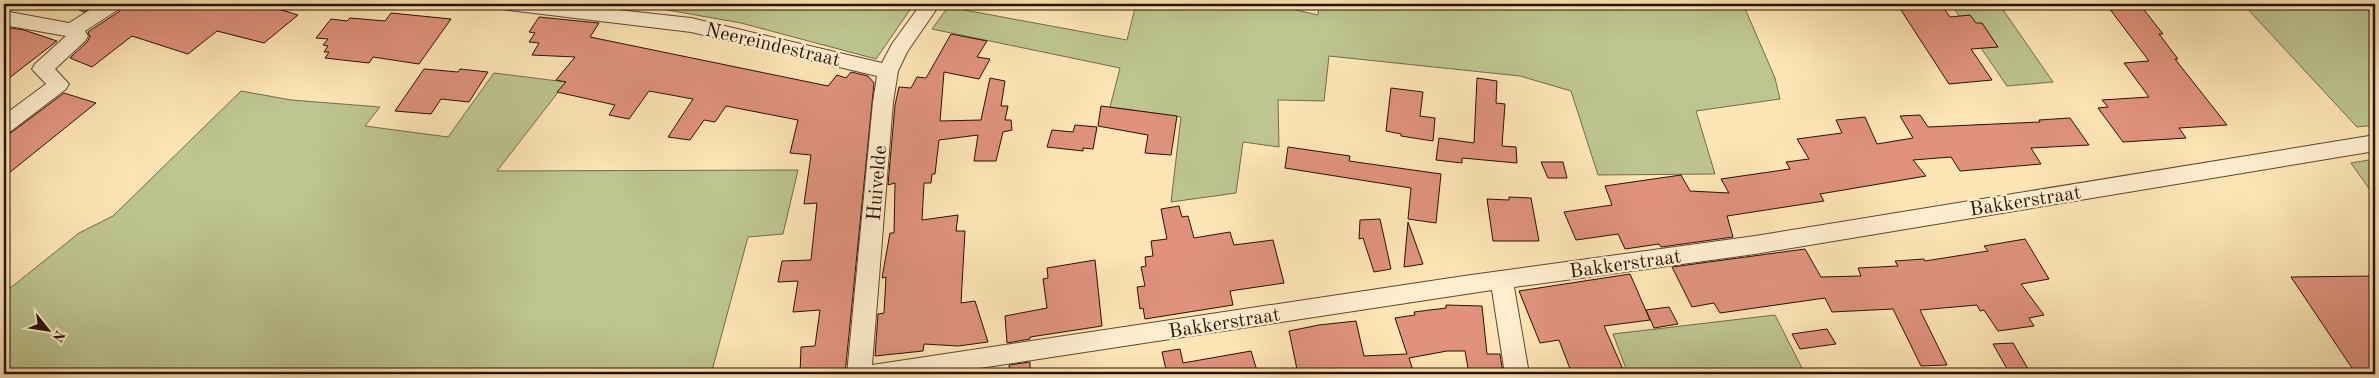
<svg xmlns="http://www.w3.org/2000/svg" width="2379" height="378" viewBox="0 0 2379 378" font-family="'Old Standard TT',serif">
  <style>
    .green { fill: #bdc590; stroke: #746a4a }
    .building { fill: #e0927e; stroke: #2a1003 }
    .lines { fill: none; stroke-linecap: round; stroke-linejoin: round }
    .minor-casing { stroke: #5f4530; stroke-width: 2 }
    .minor { fill: #feeecf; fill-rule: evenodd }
    .labels { text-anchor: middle; stroke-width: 4.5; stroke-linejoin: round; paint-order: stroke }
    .street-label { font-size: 20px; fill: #2a1003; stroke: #feeecf }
  </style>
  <rect width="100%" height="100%" fill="#fde5b5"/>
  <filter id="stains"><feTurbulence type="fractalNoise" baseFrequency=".004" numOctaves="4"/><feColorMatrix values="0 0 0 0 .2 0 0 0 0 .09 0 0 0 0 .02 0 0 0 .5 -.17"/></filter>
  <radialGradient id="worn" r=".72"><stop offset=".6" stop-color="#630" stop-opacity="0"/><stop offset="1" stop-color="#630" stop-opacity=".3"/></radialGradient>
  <!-- green -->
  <path class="green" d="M665 4H914L876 59 741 23 662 9Z
    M1136 4H1269L1318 15 1319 4H1743L1775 78 1780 99 1696 111 1715 174 1598 175 1571 91 1520 76 1329 56 1324 101 1278 100 1279 147 1243 142 1236 193 1171 202 1181 117 1110 107 1120 68 932 29 948 7 1127 40Z
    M1951 4H1999L2053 82 2007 86Z
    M2243 4H2362L2375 17V125L2357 127Z
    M494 73 566 82 497 171 798 170 783 234 748 237 711 374H4V293L79 233 113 216 241 91 291 100 380 107 365 126 448 137Z
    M2375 159V197L2351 163Z
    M1775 315 1805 374H1628L1613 334Z"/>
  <!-- building -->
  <path class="building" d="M66 4H96L84 12Z
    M123 4H262L298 15 264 43 217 31 188 54 132 36 92 67 70 58 87 42 90 37 88 32 120 11Z
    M1897 4H1941L1950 17 1970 15 1976 23H1982L1998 47 1971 49 1992 80 1949 84Z
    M2106 4 2141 6 2163 34H2159L2178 59H2175L2227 125 2179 128 2186 138 2123 142 2098 108 2108 107 2102 100 2149 97 2124 63 2149 61Z
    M391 13 451 19 419 64 373 57 369 63 325 58 329 52H324L328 46 323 45 328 39 316 38 331 19 347 21 350 18 385 21Z
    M539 17 599 23 590 37 828 86 837 75 846 78 851 72 868 76 874 83 845 374H800L801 347 815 346 820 310 793 312 798 281 778 282 782 261 811 260 817 203 804 204 811 155 790 153 798 120 726 106 715 122 704 120 690 140 668 137 693 99 649 91 629 119 609 115 615 105 557 92 566 82 556 80 575 57 532 55 539 43 529 42 535 33 529 32Z
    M4 27 24 30 57 41 4 82Z
    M951 34 987 41 977 57 990 59 979 79 944 72 940 121 981 120 990 78 1005 81 1001 106H1008L1005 120H1011L1012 130 1003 132 996 161H974L978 135 939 140 935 174H932L931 183H924L922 220 958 215 956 231H965L961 303 975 301 988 342 958 346 924 344 923 351 875 356 878 314 884 313 886 277 882 278 890 233H894L895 183 888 185 895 105 899 87 911 88 917 77 926 78Z
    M424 69 458 72 460 69 488 72 469 102 441 99 431 114 395 111Z
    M1477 78 1497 81 1496 103 1505 104 1502 146 1516 147 1517 163 1462 158V163L1436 160 1439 138 1474 143Z
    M1391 88 1423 92 1420 116 1435 118 1433 141 1401 136V134L1386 131Z
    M64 93 96 103 4 177V136L12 132Z
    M1101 106 1177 116 1171 155 1145 153 1148 135 1098 126Z
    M1920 115 1928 127 2040 122 2039 120 2070 118 2089 145 2031 148 2041 164 1960 171 1951 157 1913 160 1926 176 1820 194 1824 201 1727 216 1733 237 1661 247 1659 244 1625 249 1618 234 1576 240 1564 212 1612 205 1605 186 1681 175 1690 191 1729 193 1721 179 1790 169 1786 162 1809 159 1797 139 1842 133 1836 120 1865 117 1877 144 1913 138 1900 116Z
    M1075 125 1097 127 1093 149 1083 148V151L1047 147 1052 130 1073 132Z
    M1288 147 1350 156 1349 161 1441 174 1436 223 1408 219 1411 188 1285 168Z
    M1541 162H1563L1567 178H1548Z
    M1509 197 1531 198 1539 241H1493L1487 199 1509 200Z
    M1179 206 1182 217 1188 216 1194 238 1230 232 1234 245 1273 240 1284 283 1230 291 1233 305 1145 319 1143 308 1140 309 1137 287 1145 286 1141 267 1146 266 1145 257 1153 256 1151 241 1167 239 1161 209Z
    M1380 219 1391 269 1374 272 1363 238 1359 239 1360 220Z
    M1408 222 1423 264 1404 267Z
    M2025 239 2049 279 2021 284 2044 315 2029 318 2034 326 1998 331 1984 310 1980 311 1977 305 1920 310 1947 365 1921 366 1893 309 1832 312 1825 298 1720 313 1714 303 1692 307 1672 267 1805 249 1821 277 1861 276 1858 268 1898 266 1895 261 1924 259 1925 261 1988 251 1984 246Z
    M1095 260 1102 326 1030 337V339L1007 343 1005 316 1047 308 1043 279 1048 278 1047 268Z
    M1630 274 1650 320 1604 326 1625 374H1572L1559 340 1540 343 1519 291Z
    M2375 276V374H2356L2291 277Z
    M1446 305 1482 306 1487 354H1500L1503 374H1469L1465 351H1447L1409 358 1414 374H1298L1289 331 1319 325 1356 321 1364 356 1407 354 1395 318 1415 315 1414 312 1446 308Z
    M1669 307 1678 324 1654 328 1646 310Z
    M1827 329 1836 344 1800 349 1792 334Z
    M2013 343 2031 374H2010L1993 344Z
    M1180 349 1183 363 1251 351 1258 374H1167L1162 352Z
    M1030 362V374H1010L1009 365Z"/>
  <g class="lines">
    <defs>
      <path id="minor" d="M99 4H121L119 9 85 31 88 36 85 41 55 69 69 84 66 89 11 131 4 134V115L46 84 32 69 35 64 66 36 4 25V11L69 23Z
        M500 4H563L691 18 882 63 892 44 921 4H940L907 52 898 71 893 102 872 365 1464 276 1755 236 2375 135V151L1755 254 1514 287 1529 374H1505L1492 290 940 374H847L873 102 877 76 691 32 509 10 502 9Z"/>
    </defs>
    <!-- minor casing -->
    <use href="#minor" class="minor-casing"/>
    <!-- minor -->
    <use href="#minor" class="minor"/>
  </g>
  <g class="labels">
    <!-- street labels -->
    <g class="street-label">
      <text transform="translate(773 44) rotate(13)" y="7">Neereindestraat</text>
      <text transform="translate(876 183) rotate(-85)" y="7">Huivelde</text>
      <text transform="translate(2025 200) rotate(-9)" y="7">Bakkerstraat</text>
      <text transform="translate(1625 263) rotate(-8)" y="7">Bakkerstraat</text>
      <text transform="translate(1224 322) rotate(-9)" y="7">Bakkerstraat</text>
    </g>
  </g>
  <!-- margin -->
  <rect width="2379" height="378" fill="none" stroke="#fde5b5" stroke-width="20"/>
  <rect x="5" y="5" width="2369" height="368" fill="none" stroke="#2a1003" stroke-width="2.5"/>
  <rect x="10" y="10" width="2359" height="358" fill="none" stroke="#2a1003"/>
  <!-- north arrow -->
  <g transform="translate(48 330) rotate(120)" stroke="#feeecf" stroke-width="4" paint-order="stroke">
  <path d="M0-4L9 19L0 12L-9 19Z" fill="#2a1003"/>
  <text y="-8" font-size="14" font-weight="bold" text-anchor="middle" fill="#2a1003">N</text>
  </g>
  <rect width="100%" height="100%" filter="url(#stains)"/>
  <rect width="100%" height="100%" fill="url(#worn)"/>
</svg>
